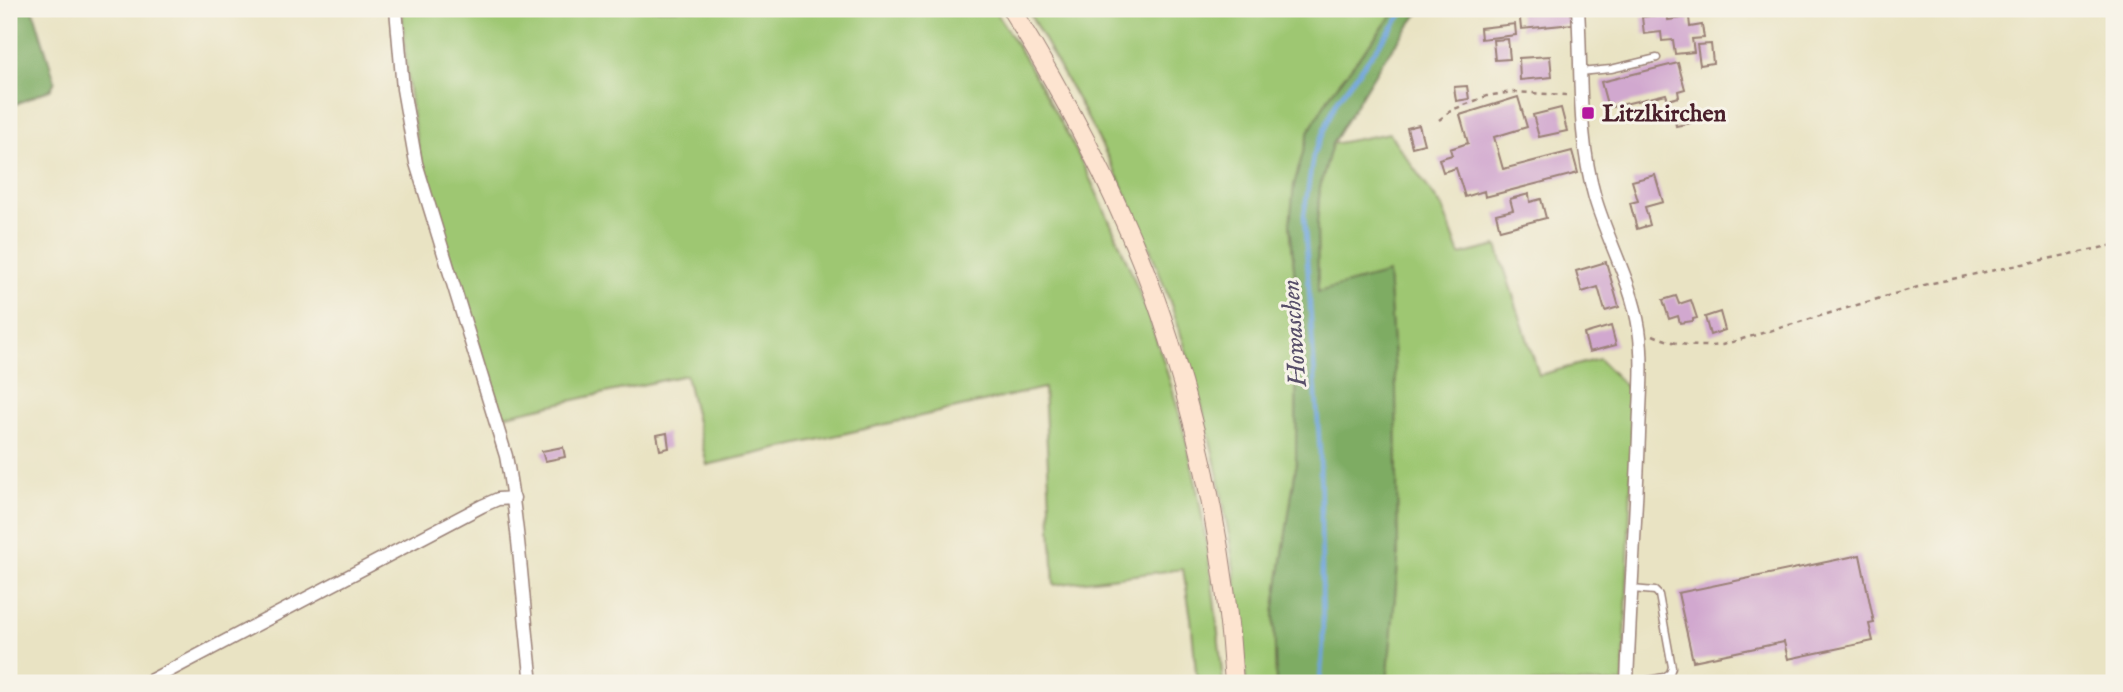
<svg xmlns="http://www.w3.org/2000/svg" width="2123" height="692" viewBox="0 0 2123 692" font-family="'IM FELL English',serif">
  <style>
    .green { fill: #9ec772; stroke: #74734e; stroke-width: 2 }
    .forest { fill: #7eac64; stroke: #646648; stroke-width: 2 }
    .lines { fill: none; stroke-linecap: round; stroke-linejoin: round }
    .stream { stroke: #6ea4dc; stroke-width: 4.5 }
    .building { fill: #d1a8cf }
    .lane-casing { stroke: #9a8177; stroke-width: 9 }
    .street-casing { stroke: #9a8177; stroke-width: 15 }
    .secondary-casing { stroke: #9a8177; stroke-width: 20 }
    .path { stroke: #9a8177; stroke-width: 2.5; stroke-dasharray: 5 5; stroke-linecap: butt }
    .lane { stroke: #fff; stroke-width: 6 }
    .street { stroke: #fff; stroke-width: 12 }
    .secondary { stroke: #fde4d0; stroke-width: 18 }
    .poi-dot { fill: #b5179e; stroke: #f7f3e8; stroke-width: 2.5 }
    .labels { text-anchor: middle; stroke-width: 6; stroke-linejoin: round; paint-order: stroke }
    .poi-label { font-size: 24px; font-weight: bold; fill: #4a1f2b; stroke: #f7f3e8; text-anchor: start }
    .water-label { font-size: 26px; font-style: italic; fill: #574e69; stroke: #f7f3e8 }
  </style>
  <rect width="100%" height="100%" fill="#f7f3e8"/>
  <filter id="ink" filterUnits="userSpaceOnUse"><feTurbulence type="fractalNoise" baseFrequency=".0143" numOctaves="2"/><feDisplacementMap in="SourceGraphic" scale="14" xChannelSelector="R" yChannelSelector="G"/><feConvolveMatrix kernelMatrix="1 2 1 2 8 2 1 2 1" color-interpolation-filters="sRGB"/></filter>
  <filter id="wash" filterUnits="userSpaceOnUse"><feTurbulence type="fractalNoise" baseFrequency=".00686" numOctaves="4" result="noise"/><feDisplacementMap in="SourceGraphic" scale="28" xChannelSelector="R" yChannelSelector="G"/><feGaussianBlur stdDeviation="1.57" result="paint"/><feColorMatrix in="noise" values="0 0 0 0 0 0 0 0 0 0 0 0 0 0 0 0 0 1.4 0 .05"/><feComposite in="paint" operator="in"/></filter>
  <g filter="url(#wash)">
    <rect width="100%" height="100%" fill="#e9e3c3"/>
    <!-- green -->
    <path class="green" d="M402 9H994C1087 153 1161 315 1196 484 1209 550 1217 616 1223 683H1197L1191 618 1183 569 1054 585 1044 388 707 465 686 375 502 416C474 334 445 251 423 167 410 119 405 59 402 9Z
      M1027 9H1397L1330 95 1290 224 1297 300 1296 467 1274 614 1276 683H1246C1235 527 1202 369 1140 225 1108 151 1066 80 1027 9Z
      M1389 133 1443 209 1460 255 1497 246 1539 375 1599 359 1636 397C1629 492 1628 588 1623 683H1387L1398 564 1396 388 1388 274 1318 292 1317 224 1320 187 1332 144Z"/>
    <!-- forest -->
    <path class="forest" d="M9 9H33L55 81 51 89 9 107Z
      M1397 9H1422L1382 62 1332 144 1320 187 1317 224 1318 292 1388 273 1396 388 1398 564 1387 683H1276L1274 614 1296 467 1297 300 1290 224 1294 185 1309 131 1330 95Z"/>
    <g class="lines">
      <!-- stream -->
      <path class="stream" d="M1320 683 1323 644 1320 453 1304 215 1313 156 1336 102 1406 9"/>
    </g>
    <g id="blocks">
      <!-- building -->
      <path class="building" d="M1519 9H1571L1573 24 1521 29Z
        M1667 14 1668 20 1689 17 1690 27 1702 25 1704 38 1692 39 1694 52 1675 54 1673 40 1662 41 1661 32 1644 34 1642 17Z
        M1515 24 1516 35 1481 39 1480 28Z
        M1508 39 1510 59 1495 60 1493 40Z
        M1711 44 1713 63 1700 65 1697 45Z
        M1550 56 1552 77 1520 80 1519 58Z
        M1678 63 1685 89 1678 91 1679 97 1668 100 1666 94 1608 108 1601 82Z
        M1467 86 1469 99 1456 101 1454 87Z
        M1518 97 1527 127 1494 137 1503 169 1572 151 1578 173 1485 197 1484 191 1465 197 1456 168 1443 172 1439 159 1452 155 1450 149 1468 143 1460 115Z
        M1561 108 1567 131 1539 137 1533 115Z
        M1688 112 1691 123 1676 126 1674 115Z
        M1419 125 1424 144 1412 147 1407 128Z
        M1655 175 1663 202 1645 207 1650 225 1637 229 1630 203 1638 201 1632 181Z
        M1529 194 1530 202 1541 199 1546 218 1500 230 1496 214 1513 210 1510 199Z
        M1606 262 1619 307 1605 311 1598 287 1582 292 1576 271Z
        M1676 296 1679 304 1691 300 1697 318 1693 319V321L1680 323 1678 316 1669 319 1663 300Z
        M1720 312 1725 330 1710 335 1705 317Z
        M1611 326 1616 345 1589 352 1584 334Z
        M667 433 669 448 660 450 657 435Z
        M563 447 565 457 545 461 542 451Z
        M1860 555 1874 623 1869 624 1873 641 1788 659 1784 642 1693 661 1678 593Z"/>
    </g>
  </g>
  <g filter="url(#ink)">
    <use href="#blocks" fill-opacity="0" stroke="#9a8177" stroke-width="2"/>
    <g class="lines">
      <defs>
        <path id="lane" d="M1580 72 1611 69 1657 58
          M1632 589 1655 591 1659 595 1672 667 1670 673 1664 677 1634 683"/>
        <path id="street" d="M396 9 403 89 416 163 506 456C520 531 523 607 532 683
          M1578 9C1582 72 1577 136 1595 198 1608 242 1632 283 1639 329 1644 363 1640 400 1639 434 1636 517 1630 600 1627 683
          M146 683 482 506 498 499 514 498"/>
        <path id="secondary" d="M1011 9C1074 111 1133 224 1169 339 1204 450 1227 567 1234 683"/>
      </defs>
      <!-- lane casing -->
      <use href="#lane" class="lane-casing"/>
      <!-- street casing -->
      <use href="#street" class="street-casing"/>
      <!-- secondary casing -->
      <use href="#secondary" class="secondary-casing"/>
      <!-- path -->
      <path class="path" d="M1439 120 1452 110 1487 96 1513 92 1566 95
        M1653 335C1676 345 1697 348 1722 345L1928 284 2114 245"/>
      <!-- lane -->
      <use href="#lane" class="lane"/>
      <!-- street -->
      <use href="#street" class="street"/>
      <!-- secondary -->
      <use href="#secondary" class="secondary"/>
    </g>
  </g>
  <!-- markers -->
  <rect class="poi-dot" x="1581" y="106" width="14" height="14" rx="3.5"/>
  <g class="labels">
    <!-- poi labels -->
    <g class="poi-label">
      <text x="1602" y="121">Litzlkirchen</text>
    </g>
    <!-- water labels -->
    <g class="water-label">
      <text transform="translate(1293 333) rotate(-94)" y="9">Howaschen</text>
    </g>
  </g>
  <!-- margin -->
  <rect width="2123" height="692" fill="none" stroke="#f7f3e8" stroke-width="35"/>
</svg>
